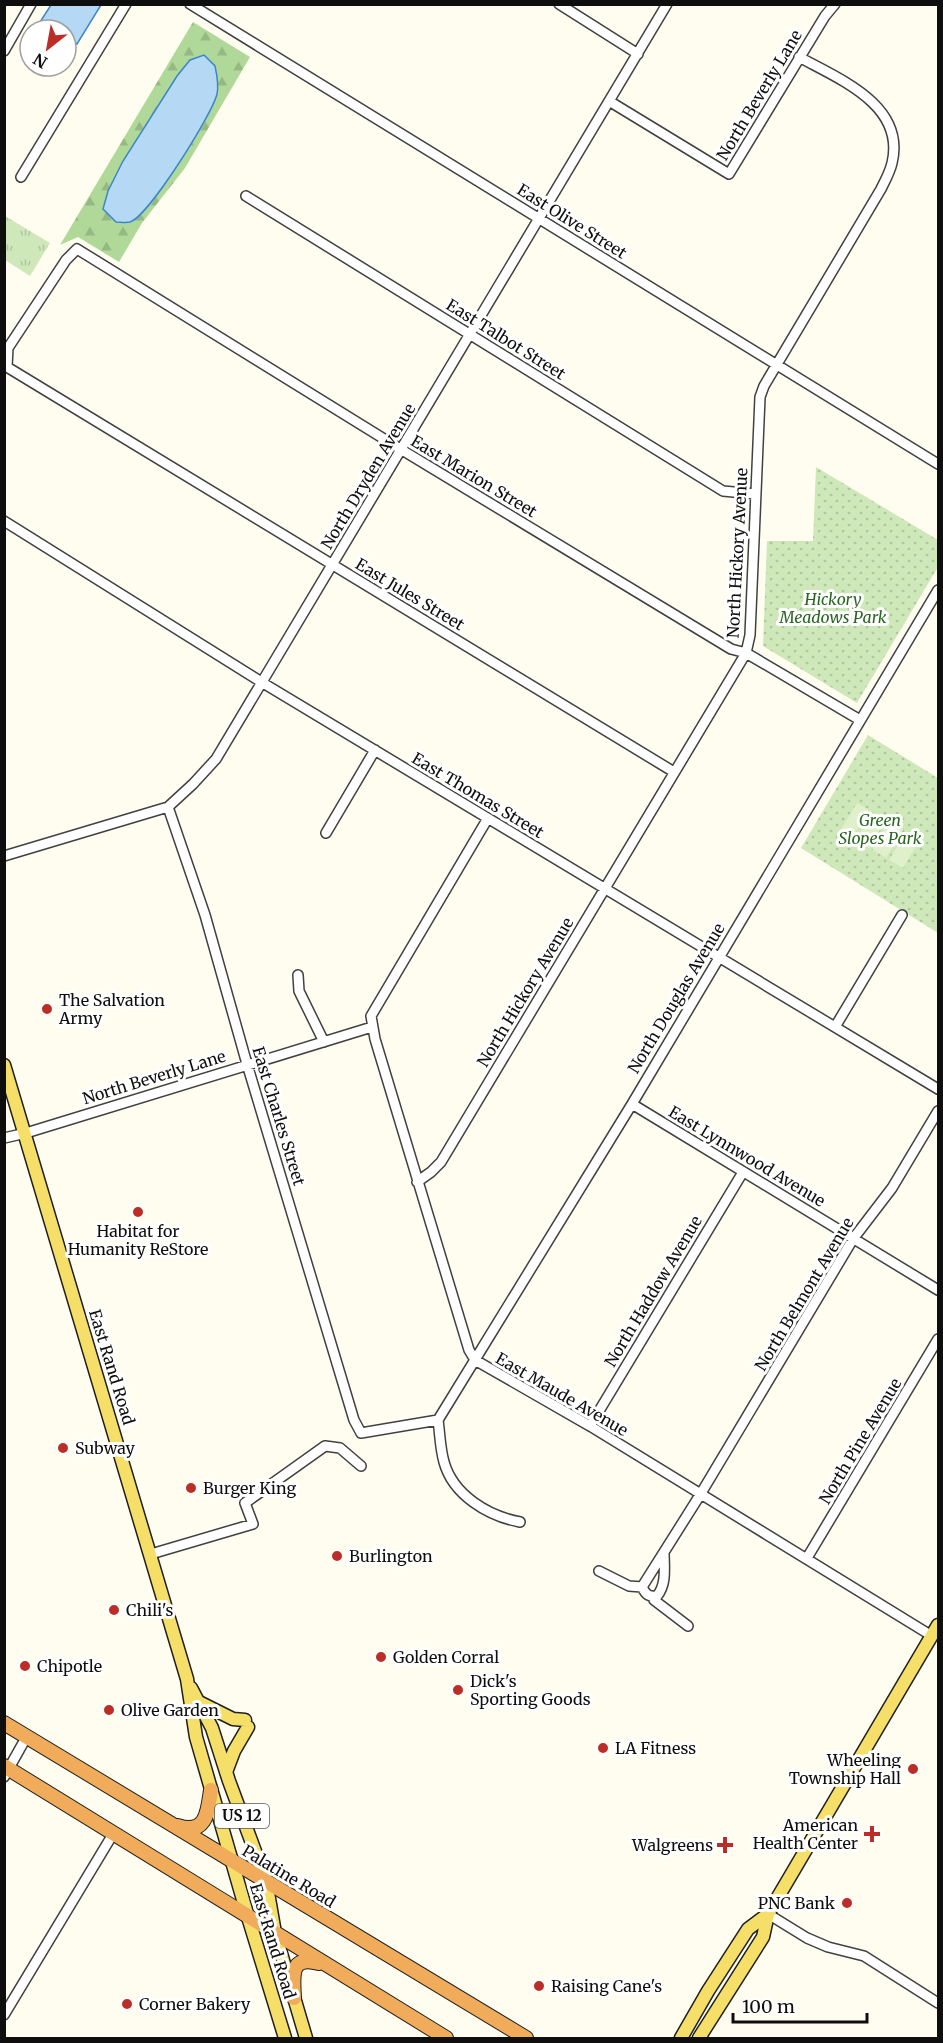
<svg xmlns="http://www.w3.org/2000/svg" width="943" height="2043" viewBox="0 0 943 2043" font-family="Merriweather,serif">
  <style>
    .grass { fill: url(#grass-tufts) }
    .forest { fill: url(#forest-firs) }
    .park { fill: url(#park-dots) }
    .pitch { fill: #e0f0cb }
    .water { fill: #b5d8f5; stroke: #3d86ca; stroke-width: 1.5 }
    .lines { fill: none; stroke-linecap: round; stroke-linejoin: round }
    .minor-casing { stroke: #414141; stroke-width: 12 }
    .major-casing { stroke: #1f1f1f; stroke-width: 15 }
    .highway-casing { stroke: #1f1f1f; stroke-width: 16 }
    .minor { stroke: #fff; stroke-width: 9 }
    .major { stroke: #f6df68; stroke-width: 12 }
    .highway { stroke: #f1ac5b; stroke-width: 14 }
    .poi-dot { fill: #bb2e28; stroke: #fff; stroke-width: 2 }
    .labels { text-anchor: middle; stroke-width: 6; stroke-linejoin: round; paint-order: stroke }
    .shield { fill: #fff; stroke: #565656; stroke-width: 1.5 }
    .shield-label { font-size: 15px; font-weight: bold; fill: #0e0e0e }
    .street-label { font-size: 16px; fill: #0e0e0e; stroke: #fff }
    .park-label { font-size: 16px; font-style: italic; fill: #28651f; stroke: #fff }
    .poi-label { font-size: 16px; fill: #0e0e0e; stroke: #fff; text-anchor: start }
  </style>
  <defs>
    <pattern id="grass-tufts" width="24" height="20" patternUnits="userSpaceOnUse" patternTransform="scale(1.5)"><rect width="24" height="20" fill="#cee8b9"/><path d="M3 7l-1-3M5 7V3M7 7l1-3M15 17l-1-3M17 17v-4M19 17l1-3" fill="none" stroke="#b0c69e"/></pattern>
    <pattern id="forest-firs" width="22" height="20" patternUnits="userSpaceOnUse" patternTransform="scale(1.5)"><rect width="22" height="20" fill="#b0d999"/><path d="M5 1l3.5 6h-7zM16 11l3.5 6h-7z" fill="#96b983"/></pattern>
    <pattern id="park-dots" width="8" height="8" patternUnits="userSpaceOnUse" patternTransform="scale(1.5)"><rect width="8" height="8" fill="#cee8b9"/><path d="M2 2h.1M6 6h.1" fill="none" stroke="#b0c69e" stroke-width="1.8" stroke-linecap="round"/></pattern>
  </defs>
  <rect width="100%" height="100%" fill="#fffdef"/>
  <!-- grass -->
  <path class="grass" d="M5 216 50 243 30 276 5 260Z"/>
  <!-- forest -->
  <path class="forest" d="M193 22 250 57 185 168 142 223 119 262 78 237 60 245Z"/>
  <!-- park -->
  <path class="park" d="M816 467 938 540V567L857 703 763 646 767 541H813Z
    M868 735 938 778V933L801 848Z"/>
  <!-- pitch -->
  <path class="pitch" d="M857 803 869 810 852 838 840 831Z
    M873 812 886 820 869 848 856 840Z
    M889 821 903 830 886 858 872 849Z
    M906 832 919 841 903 868 889 860Z"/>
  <!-- water -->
  <path class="water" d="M51 5V4L101 5 77 44 66 38V30H53L40 22Z
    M204 55 215 66C217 75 219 85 217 94 212 115 148 217 130 222 126 223 120 222 116 222L103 209 108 191 123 161 177 76 190 60Z"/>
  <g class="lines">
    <defs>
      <path id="minor" d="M190 4 938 464
        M559 4 638 54
        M4 51 31 4
        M609 101 729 174 825 16 835 4
        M21 177 126 4
        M246 196 723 491 755 494
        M4 521 263 683 938 1089
        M674 772 7 367 8 348 66 260 77 249 402 450 731 649 746 653 860 720
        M168 807 205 915 247 1064 354 1420 361 1433 438 1420
        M488 818 371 1016 375 1039 469 1350 475 1360 590 1426 932 1636
        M326 833 375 750
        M4 856 168 807 193 784 216 759 667 4
        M298 975 299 991 324 1042
        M835 1027 902 915
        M632 1104 938 1290
        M4 1138 26 1133 372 1027
        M417 1182 431 1172 441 1162 746 653 750 635 760 397 764 386 881 189C885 181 890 172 892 163 906 105 839 79 799 57
        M438 1420 632 1104 938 590
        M438 1420C440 1434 440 1448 444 1462 453 1495 488 1516 520 1522
        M590 1426 743 1172
        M664 1552C664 1567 667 1584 657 1596 649 1597 646 1595 642 1587L700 1495 853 1239 892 1188 938 1111
        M151 1554 253 1524 245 1503 325 1446 340 1448 361 1466
        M807 1558 938 1339
        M599 1571 629 1586 642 1587
        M654 1597V1600L688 1626
        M4 1777 27 1736
        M768 1914 807 1938 828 1947 864 1956 938 2003
        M4 2015 113 1834"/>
      <path id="major" d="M4 1065 187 1679 196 1737 248 1917 285 2038
        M191 1688 212 1728 229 1781 266 1881 275 1933 306 2038
        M199 1702 233 1719 245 1720
        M226 1772 234 1751 248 1727
        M681 2038 708 1991 748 1929 768 1914
        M699 2038 763 1937 768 1914 938 1625"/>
      <path id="highway" d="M4 1723 526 2038
        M4 1766 446 2038
        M178 1826C207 1836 208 1810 211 1790
        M294 1998C293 1976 289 1955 319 1963"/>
    </defs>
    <!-- minor casing -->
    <use href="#minor" class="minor-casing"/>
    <!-- major casing -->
    <use href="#major" class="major-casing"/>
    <!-- highway casing -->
    <use href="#highway" class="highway-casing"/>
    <!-- minor -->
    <use href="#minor" class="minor"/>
    <!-- major -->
    <use href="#major" class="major"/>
    <!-- highway -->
    <use href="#highway" class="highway"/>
  </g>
  <!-- markers -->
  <g class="poi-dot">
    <circle cx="47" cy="1009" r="6"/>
    <circle cx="138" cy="1212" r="6"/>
    <circle cx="63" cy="1448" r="6"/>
    <circle cx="191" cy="1488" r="6"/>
    <circle cx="337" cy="1556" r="6"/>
    <circle cx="114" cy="1610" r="6"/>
    <circle cx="381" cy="1657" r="6"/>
    <circle cx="25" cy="1666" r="6"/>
    <circle cx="458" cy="1690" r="6"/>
    <circle cx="109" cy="1710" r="6"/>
    <circle cx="603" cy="1748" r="6"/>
    <circle cx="913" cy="1769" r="6"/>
    <path d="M869 1825h6v6h6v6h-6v6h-6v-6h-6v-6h6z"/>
    <path d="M722 1836h6v6h6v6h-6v6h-6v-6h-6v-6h6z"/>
    <circle cx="847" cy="1903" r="6"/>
    <circle cx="539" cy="1986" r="6"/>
    <circle cx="127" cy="2004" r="6"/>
  </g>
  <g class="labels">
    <!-- shield labels -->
    <rect class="shield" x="215" y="1804" width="54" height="24" rx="4.5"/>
    <g class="shield-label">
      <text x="242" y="1821">US 12</text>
    </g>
    <!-- street labels -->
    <g class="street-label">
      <text transform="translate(759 95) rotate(-59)" y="6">North Beverly Lane</text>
      <text transform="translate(572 221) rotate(32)" y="6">East Olive Street</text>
      <text transform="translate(506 339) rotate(32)" y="6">East Talbot Street</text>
      <text transform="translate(368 476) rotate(-59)" y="6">North Dryden Avenue</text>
      <text transform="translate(474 476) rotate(31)" y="6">East Marion Street</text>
      <text transform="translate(737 553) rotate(-87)" y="6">North Hickory Avenue</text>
      <text transform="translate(410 594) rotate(31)" y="6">East Jules Street</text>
      <text transform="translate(478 795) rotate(31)" y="6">East Thomas Street</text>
      <text transform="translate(525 992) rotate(-59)" y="6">North Hickory Avenue</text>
      <text transform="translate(676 998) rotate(-59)" y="6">North Douglas Avenue</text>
      <text transform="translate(154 1077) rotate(-17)" y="6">North Beverly Lane</text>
      <text transform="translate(279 1116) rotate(73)" y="6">East Charles Street</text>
      <text transform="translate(747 1156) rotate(31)" y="6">East Lynnwood Avenue</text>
      <text transform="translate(653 1291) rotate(-59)" y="6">North Haddow Avenue</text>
      <text transform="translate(804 1294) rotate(-59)" y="6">North Belmont Avenue</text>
      <text transform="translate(112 1367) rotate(73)" y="6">East Rand Road</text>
      <text transform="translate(562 1394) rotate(30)" y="6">East Maude Avenue</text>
      <text transform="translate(860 1441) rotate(-59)" y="6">North Pine Avenue</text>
      <text transform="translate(289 1876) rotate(31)" y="6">Palatine Road</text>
      <text transform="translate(273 1941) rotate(73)" y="6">East Rand Road</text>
    </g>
    <!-- park labels -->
    <g class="park-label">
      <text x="833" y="605">Hickory<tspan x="833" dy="18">Meadows Park</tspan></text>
      <text x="880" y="826">Green<tspan x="880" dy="18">Slopes Park</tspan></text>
    </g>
    <!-- poi labels -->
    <g class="poi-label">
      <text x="59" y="1006">The Salvation<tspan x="59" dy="18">Army</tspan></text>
      <text x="138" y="1237" text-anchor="middle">Habitat for<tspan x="138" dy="18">Humanity ReStore</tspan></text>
      <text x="75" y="1454">Subway</text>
      <text x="203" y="1494">Burger King</text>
      <text x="349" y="1562">Burlington</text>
      <text x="126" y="1616">Chili's</text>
      <text x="393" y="1663">Golden Corral</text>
      <text x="37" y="1672">Chipotle</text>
      <text x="470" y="1687">Dick's<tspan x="470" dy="18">Sporting Goods</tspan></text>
      <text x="121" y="1716">Olive Garden</text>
      <text x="615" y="1754">LA Fitness</text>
      <text x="901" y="1766" text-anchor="end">Wheeling<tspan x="901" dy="18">Township Hall</tspan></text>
      <text x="858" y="1831" text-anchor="end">American<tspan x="858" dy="18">Health Center</tspan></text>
      <text x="713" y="1851" text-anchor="end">Walgreens</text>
      <text x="835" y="1909" text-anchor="end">PNC Bank</text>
      <text x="551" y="1992">Raising Cane's</text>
      <text x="139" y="2010">Corner Bakery</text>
    </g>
  </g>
  <!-- border -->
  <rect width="943" height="2043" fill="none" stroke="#0e0e0e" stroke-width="12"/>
  <!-- north arrow -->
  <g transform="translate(48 48) rotate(211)"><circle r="28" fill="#ffffff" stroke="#9f9f9f" stroke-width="1.5"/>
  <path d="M0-4.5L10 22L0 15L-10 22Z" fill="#bb2e28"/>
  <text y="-9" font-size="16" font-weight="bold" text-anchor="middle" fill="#0e0e0e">N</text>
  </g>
  <!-- scale -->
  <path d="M733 2013v9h134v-9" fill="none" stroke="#0e0e0e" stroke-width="3"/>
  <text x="742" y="2013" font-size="18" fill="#0e0e0e" stroke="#ffffff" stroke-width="4.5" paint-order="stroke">100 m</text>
</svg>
